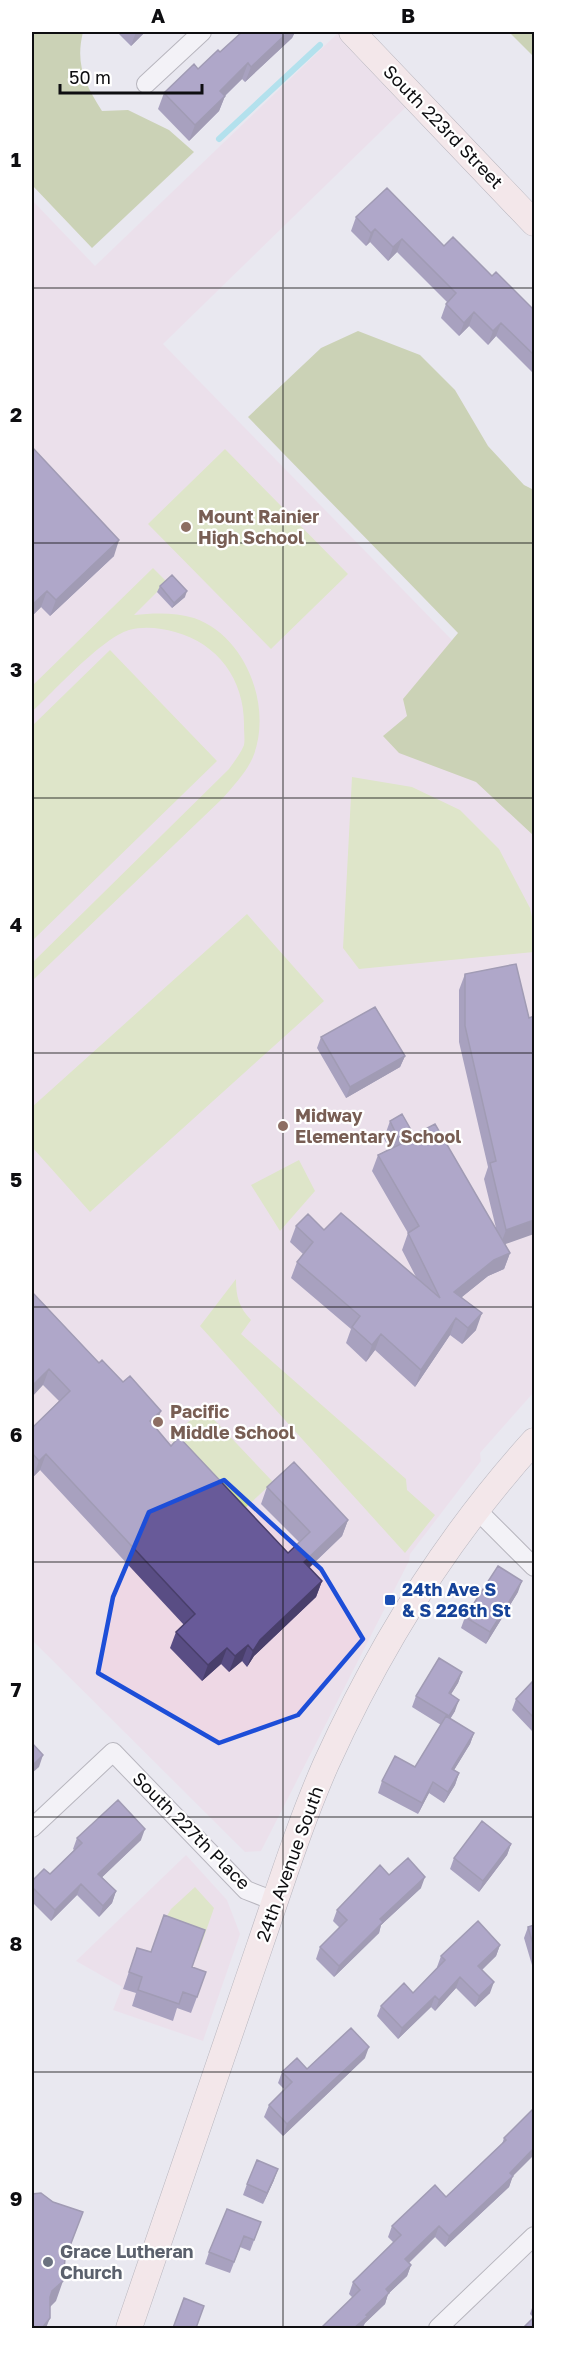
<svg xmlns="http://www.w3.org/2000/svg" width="566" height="2360" viewBox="0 0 566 2360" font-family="'Golos Text',sans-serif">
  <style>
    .education { fill: #eed8e5 }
    .green { fill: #d0e299 }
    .forest { fill: #a7b86f }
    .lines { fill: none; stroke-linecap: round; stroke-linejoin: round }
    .stream { stroke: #72d9e8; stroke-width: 6 }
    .street-casing { stroke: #7b7a81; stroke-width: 20 }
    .secondary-casing { stroke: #7b7a81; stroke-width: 27 }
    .street { stroke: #fff; stroke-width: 18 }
    .secondary { stroke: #fee7e2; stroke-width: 26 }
    .wall { fill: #594d84 }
    .shaded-wall { fill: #493f6b }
    .building { fill: #685a99; stroke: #493f6b; stroke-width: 1.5 }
    .marked { fill: none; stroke: #1d4ed8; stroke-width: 4.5; stroke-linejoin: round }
    .grid { fill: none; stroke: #0e0e11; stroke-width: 1.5; stroke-opacity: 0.55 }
    .education-dot { fill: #8d6e63; stroke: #fff; stroke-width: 2 }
    .transit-dot { fill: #1a4fb4; stroke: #fff; stroke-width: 2 }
    .worship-dot { fill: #6b7280; stroke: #fff; stroke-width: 2 }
    .labels { text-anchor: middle; stroke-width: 4.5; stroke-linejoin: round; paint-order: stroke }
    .street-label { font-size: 18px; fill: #0e0e11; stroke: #fff }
    .education-label { font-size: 18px; font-weight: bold; fill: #785e54; stroke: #fff; text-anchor: start }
    .transit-label { font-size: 18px; font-weight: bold; fill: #164399; stroke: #fff; text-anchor: start }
    .worship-label { font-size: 18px; font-weight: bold; fill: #5b616d; stroke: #fff; text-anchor: start }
    .neatline { fill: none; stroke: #0e0e11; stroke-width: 2 }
    .grid-label { font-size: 20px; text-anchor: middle; font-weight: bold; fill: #0e0e11 }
  </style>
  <rect width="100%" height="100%" fill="#e9e8f0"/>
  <!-- education -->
  <path class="education" d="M339 32 408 105 163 344 534 724V1392L480 1453 481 1461 410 1554 409 1561 261 1851 245 1852 32 1640V200L95 266Z
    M186 1855 227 1900 240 1934 203 2041 113 2010 122 1987 76 1961Z"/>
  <!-- green -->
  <path class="green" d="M225 449 348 574 271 649 148 524Z
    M153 568 167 582 134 615C153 613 175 612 194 618 246 636 273 707 253 757 246 773 234 785 223 798L32 981V963L229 769C234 762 241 753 244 745 245 740 244 732 244 727 245 681 219 644 175 632 161 628 144 626 129 630 102 638 53 692 32 712V686Z
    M110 650 217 761 32 941V726Z
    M352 777 412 787 460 810 499 849 530 908 534 926V952L359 969 343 948Z
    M247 914 324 1001 90 1212 32 1147V1107Z
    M299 1160 315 1191 280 1231 251 1185Z
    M236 1279C236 1297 239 1307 251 1320L241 1334 406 1479 407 1490 435 1515 405 1553 200 1326Z
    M203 1408 273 1482 240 1513 170 1439Z
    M195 1887 214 1908 199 1951 156 1935 171 1909Z"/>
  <!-- forest -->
  <path class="forest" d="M32 32H83C75 64 85 84 102 111L128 110 169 130 194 152 92 248 32 185Z
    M509 32H534V60L532 55Z
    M358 331 420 355 455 390 488 446 524 485 534 490V836L476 782 399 753 383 736 407 716 403 699 458 633 248 417 321 348Z"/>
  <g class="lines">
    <!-- stream -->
    <path class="stream" d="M219 139 320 45"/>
    <defs>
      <path id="street" d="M146 84 202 32
        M477 1510 534 1567
        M32 1828 113 1752 246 1890 274 1901
        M438 2328 534 2236"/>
      <path id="secondary" d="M352 32 534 223
        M129 2328C173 2201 216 2073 260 1945 281 1884 300 1823 326 1764 379 1647 448 1536 534 1441"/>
    </defs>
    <!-- street casing -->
    <use href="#street" class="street-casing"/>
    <!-- secondary casing -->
    <use href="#secondary" class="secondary-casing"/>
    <!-- street -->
    <use href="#street" class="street"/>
    <!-- secondary -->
    <use href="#secondary" class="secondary"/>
  </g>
  <!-- wall -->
  <path class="wall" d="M117 32H145L131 46Z
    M242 32H295L292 38 245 82 242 79 225 96 219 111 189 141 158 109 164 93 198 69 220 52Z
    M356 217 444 246 492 276 534 310V374L496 336 488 345 469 326 459 336 441 318 446 304 447 302 397 252 388 261 370 242 366 246 351 231Z
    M32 447 114 556 50 616 41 607 32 616Z
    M160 586 185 597 172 608 157 592Z
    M465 974 529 1018 505 1244 510 1253 504 1269 488 1276 462 1297 476 1330 462 1344 450 1335 415 1387 375 1350 366 1362 346 1343 351 1329 291 1278 297 1262 303 1254 290 1242 296 1226 324 1230 416 1277 402 1250 408 1233 372 1171 378 1155 389 1149 384 1138 390 1121 414 1135 496 1228 484 1179 488 1167 459 1042V990Z
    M321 1037 405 1056 400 1067 346 1098 317 1048Z
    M32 1292 155 1427 171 1446 288 1553 299 1542 261 1504 267 1487 348 1520 342 1536 309 1568 322 1581 316 1597 254 1656 247 1667 242 1661 229 1672 221 1664 202 1681 170 1648 176 1632 184 1625 40 1470 33 1477 32 1476V1428L59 1401 43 1385Z
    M518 1592 486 1644 461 1628 465 1617Z
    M462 1672 458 1683 451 1694 455 1711 450 1719 474 1733 470 1744 454 1770 459 1773 455 1785 444 1803 429 1793 418 1814 378 1793 382 1781 415 1767 441 1725 412 1707 416 1696Z
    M534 1680V1728L532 1731 512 1710 516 1699Z
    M77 1838 141 1840 102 1877 116 1891 112 1903 99 1917 77 1895 51 1921 32 1902V1881L50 1874 74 1850 73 1849Z
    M511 1844 507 1855 479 1892 450 1869 454 1858Z
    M389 1875 421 1888 381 1925 379 1933 334 1977 316 1959 320 1947 340 1928 333 1921 337 1910Z
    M534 1925V1964L532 1965 524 1938 528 1927Z
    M500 1945 496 1956 482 1970 490 1993 475 2007 456 1988 435 2011 431 2007 398 2039 377 2016 381 2006 413 1993 437 1968V1967L441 1956Z
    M137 1948 192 1967 197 1997 191 2013 177 2008 173 2021 132 2006 136 1993 123 1989Z
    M365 2058 283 2136 264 2117 269 2105 285 2090 278 2083 282 2072 307 2069Z
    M534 2108 509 2187 445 2247 435 2237 409 2263 411 2265 407 2276 388 2294 385 2304 365 2323 363 2327 352 2297 349 2294 353 2282 394 2243 388 2237 392 2226 446 2197 502 2144 504 2138Z
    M274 2180 263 2204 243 2195 247 2184Z
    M261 2222 250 2251 240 2247 230 2273 205 2264 209 2252Z
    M534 2302V2328V2318L530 2314Z"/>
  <!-- shaded-wall -->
  <path class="shaded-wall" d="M136 32H145L131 46Z
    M288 32H295L292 38 245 82 251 67Z
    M248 63 242 79 214 106 220 91Z
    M225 96 219 111 189 141 195 125Z
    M375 229 370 242 366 246 371 233Z
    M402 239 397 252 388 261 393 247Z
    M474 312 469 326 459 336 464 323Z
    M501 323 496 336 488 345 493 331Z
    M119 540 114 556 50 616 56 600Z
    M47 591 41 607 32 616V605Z
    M187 591 185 597 172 608 174 603Z
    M405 1056 400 1067 346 1098 350 1087Z
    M534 1220V1234L500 1246 506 1230Z
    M510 1253 504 1269 488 1276 448 1308 454 1292 494 1260Z
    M482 1313 476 1330 462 1344 468 1328Z
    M456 1318 450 1335 415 1387 421 1370Z
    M381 1334 375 1350 366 1362 372 1345Z
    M49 1369 43 1385 32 1397V1386Z
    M161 1411 155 1427 150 1421Z
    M46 1454 40 1470 33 1477 39 1461Z
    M348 1520 342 1536 298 1578 304 1562Z
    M322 1581 316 1597 254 1656 247 1667 253 1651 260 1640Z
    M522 1581 518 1592 486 1644 490 1632Z
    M248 1645 242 1661 229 1672 235 1656Z
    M227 1648 221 1664 202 1681 208 1665Z
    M462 1672 458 1683 445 1704 449 1693Z
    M459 1700 455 1711 445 1727 449 1716Z
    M474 1733 470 1744 448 1780 452 1769Z
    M43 1755 39 1767 32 1773V1766Z
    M459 1773 455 1785 444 1803 448 1792Z
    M433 1782 429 1793 418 1814 422 1803Z
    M145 1829 141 1840 94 1885 98 1874Z
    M511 1844 507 1855 479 1892 483 1881Z
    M425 1877 421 1888 381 1925 379 1933 334 1977 339 1966 380 1919Z
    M81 1884 77 1895 51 1921 55 1910Z
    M116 1891 112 1903 99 1917 103 1906Z
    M500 1945 496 1956 474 1977 478 1966Z
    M460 1977 456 1988 435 2011 439 2000Z
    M494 1982 490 1993 475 2007 479 1996Z
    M435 1996 431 2007 398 2039 402 2028Z
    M369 2047 365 2058 283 2136 287 2124Z
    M534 2148V2155L513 2176 509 2187 445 2247 449 2236Z
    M278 2169 274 2180 263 2204 267 2193Z
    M439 2226 435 2237 401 2270 405 2259Z
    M411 2265 407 2276 388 2294 385 2304 365 2323 362 2328H354L386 2289Z
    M63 2281 56 2301 45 2312 52 2291Z
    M50 2318 46 2328H42Z"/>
  <!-- building -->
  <path class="building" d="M242 32H288L251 67 248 63 220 91 225 96 195 125 164 93 194 64 198 69 218 50 220 52Z
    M387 188 444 246 453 237 492 276 496 272 534 310V355L501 323 493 331 474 312 464 323 446 304 456 293 402 239 393 247 375 229 371 233 356 217Z
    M32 447 119 540 56 600 47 591 32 605Z
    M172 575 187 591 174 603 160 586Z
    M516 964 529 1018 534 1016V1220L506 1230 490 1163 496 1161 465 1026V974Z
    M375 1007 405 1056 350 1087 321 1037Z
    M402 1114 414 1135 435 1124 510 1253 494 1260 454 1292 482 1313 468 1328 456 1318 421 1370 381 1334 372 1345 352 1327 360 1316 297 1262 313 1242 296 1226 308 1214 324 1230 341 1213 440 1298 408 1233 419 1226 378 1155 401 1144 390 1121Z
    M32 1292 99 1363 102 1360 123 1382 130 1376 161 1411 150 1421 171 1446 179 1437 288 1553 310 1532 267 1487 294 1462 348 1520 304 1562 322 1581 260 1640 253 1651 248 1645 235 1656 227 1648 208 1665 176 1632 195 1614 46 1454 39 1461 32 1453V1428L70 1391 49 1369 32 1386Z
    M498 1566 522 1581 490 1632 465 1617Z
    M439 1658 462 1672 449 1693 459 1700 449 1716 416 1696Z
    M534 1680V1718L516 1699Z
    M446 1716 474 1733 452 1769 459 1773 448 1792 433 1782 422 1803 382 1781 395 1756 415 1767Z
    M32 1743 43 1755 32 1766Z
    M118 1800 145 1829 98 1874 116 1891 103 1906 81 1884 55 1910 32 1887V1881L44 1869 50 1874 82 1843 77 1838Z
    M482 1821 511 1844 483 1881 454 1858Z
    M408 1858 425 1877 380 1919 383 1922 339 1966 320 1947 347 1920 337 1910 380 1865 389 1875Z
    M164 1915 205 1930 192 1967 206 1972 197 1997 183 1992 179 2004 138 1990 142 1977 129 1972 137 1948 151 1952Z
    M478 1921 500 1945 478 1966 494 1982 479 1996 460 1977 439 2000 435 1996 402 2028 381 2006 404 1983 413 1993 445 1960 441 1956Z
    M534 1925V1948L528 1927Z
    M351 2028 369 2047 287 2124 269 2105 292 2082 282 2072 297 2058 307 2069Z
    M534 2108V2148L510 2173 513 2176 449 2236 439 2226 405 2259 411 2265 386 2289 389 2293 366 2315 368 2316 354 2328H321L360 2290 353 2282 401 2235 392 2226 435 2185 446 2197 506 2140 504 2138Z
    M257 2160 278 2169 267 2193 247 2184Z
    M41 2193 53 2202 83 2212 65 2259 63 2281 52 2291 50 2297V2318L42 2328H32V2194Z
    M227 2209 261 2222 254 2240 244 2236 234 2262 209 2252Z
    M184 2298 204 2306 196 2328H173Z
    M534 2317V2328H523Z"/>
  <!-- marked area -->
  <path d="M0 0H566V2360H0ZM224 1480 321 1569 363 1639 298 1715 219 1743 98 1673 113 1597 149 1512Z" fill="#e9e8f0" fill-opacity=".55" fill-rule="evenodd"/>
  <path class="marked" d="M224 1480 321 1569 363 1639 298 1715 219 1743 98 1673 113 1597 149 1512Z"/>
  <!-- grid -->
  <path class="grid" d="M283 32V2328M32 288H534M32 543H534M32 798H534M32 1053H534M32 1307H534M32 1562H534M32 1817H534M32 2072H534"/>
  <!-- markers -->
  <g class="education-dot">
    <circle cx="186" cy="527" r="6"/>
    <circle cx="283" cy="1126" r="6"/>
    <circle cx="158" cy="1422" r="6"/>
  </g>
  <rect class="transit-dot" x="384" y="1594" width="12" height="12" rx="3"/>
  <circle class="worship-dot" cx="48" cy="2262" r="6"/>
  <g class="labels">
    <!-- street labels -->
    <g class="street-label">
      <text transform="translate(443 127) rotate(46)" y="6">South 223rd Street</text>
      <text transform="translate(191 1831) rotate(45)" y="6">South 227th Place</text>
      <text transform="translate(290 1864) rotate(-70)" y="6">24th Avenue South</text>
    </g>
    <!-- education labels -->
    <g class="education-label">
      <text x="198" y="523">Mount Rainier<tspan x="198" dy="21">High School</tspan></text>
      <text x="295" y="1122">Midway<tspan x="295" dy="21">Elementary School</tspan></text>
      <text x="170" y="1418">Pacific<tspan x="170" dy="21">Middle School</tspan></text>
    </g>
    <!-- transit labels -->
    <g class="transit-label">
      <text x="402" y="1596">24th Ave S<tspan x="402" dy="21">&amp; S 226th St</tspan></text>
    </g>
    <!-- worship labels -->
    <g class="worship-label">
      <text x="60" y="2258">Grace Lutheran<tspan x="60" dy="21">Church</tspan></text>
    </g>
  </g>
  <!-- border -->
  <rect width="566" height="2360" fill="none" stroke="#ffffff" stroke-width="66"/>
  <!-- scale -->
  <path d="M60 84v9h142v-9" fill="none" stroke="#0e0e11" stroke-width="3"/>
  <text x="69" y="84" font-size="18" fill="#0e0e11" stroke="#ffffff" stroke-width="4.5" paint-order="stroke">50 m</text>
  <rect x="33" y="33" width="500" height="2294" class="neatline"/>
  <g class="grid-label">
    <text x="158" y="23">A</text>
    <text x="408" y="23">B</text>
    <text x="16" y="167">1</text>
    <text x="16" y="422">2</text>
    <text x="16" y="677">3</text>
    <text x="16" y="932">4</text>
    <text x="16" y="1187">5</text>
    <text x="16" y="1442">6</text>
    <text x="16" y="1697">7</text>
    <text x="16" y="1951">8</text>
    <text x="16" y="2206">9</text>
  </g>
</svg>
